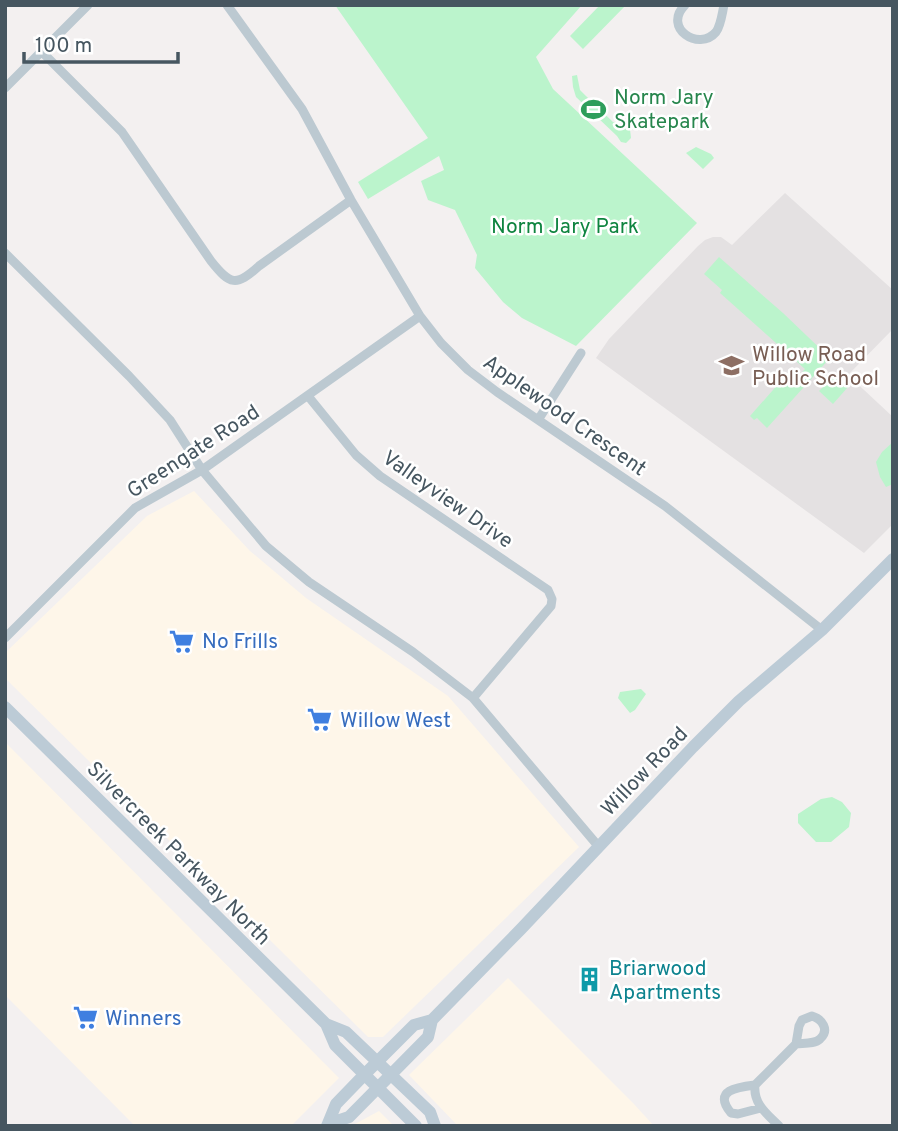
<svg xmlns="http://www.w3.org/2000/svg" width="898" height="1131" viewBox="0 0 898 1131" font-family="Overpass,sans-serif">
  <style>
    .commercial { fill: #fef6e9 }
    .education { fill: #e4e1e2 }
    .green { fill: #bbf4cc }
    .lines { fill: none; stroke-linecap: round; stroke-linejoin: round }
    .street { stroke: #bcc9d1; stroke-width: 9 }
    .secondary { stroke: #bccbd6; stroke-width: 12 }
    .labels { text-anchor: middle; stroke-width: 5; stroke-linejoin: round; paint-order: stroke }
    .leisure-label { font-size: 21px; fill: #27864d; stroke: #fff; text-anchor: start }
    .park-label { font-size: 21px; fill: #0e843f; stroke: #fff }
    .education-label { font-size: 21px; fill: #785e54; stroke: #fff; text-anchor: start }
    .street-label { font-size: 21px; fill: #465660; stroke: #fff }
    .shop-label { font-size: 21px; fill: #366cbe; stroke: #fff; text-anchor: start }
    .culture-label { font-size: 21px; fill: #0d838f; stroke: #fff; text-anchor: start }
  </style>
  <rect width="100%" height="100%" fill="#f3f0f0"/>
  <!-- commercial -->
  <path class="commercial" d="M194 491 250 551 306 598 448 696 579 847 383 1037H368L5 678V653L147 516Z
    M5 742 339 1078 291 1126H135L5 995Z
    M508 978 633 1103 654 1126H458L409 1075Z
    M379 1111 394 1126H353L355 1124Z"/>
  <!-- education -->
  <path class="education" d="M785 193 893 290V329L848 375 893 417V524L864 553 596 358 609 339 698 246 705 240 713 237H721L732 245Z"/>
  <!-- green -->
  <path class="green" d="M335 5H582L536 57 553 89 697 223 576 346 522 318 503 302 475 268 477 255 455 210 428 200 421 181 444 170 439 156 368 199 358 182 428 138Z
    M600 5H626L583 49 570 36Z
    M577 75 580 90 586 96 613 122 623 124 630 129 631 138 626 143 621 142 617 136 576 97 573 87 572 76Z
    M696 147 711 154 714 158 703 169 686 153Z
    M719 257 783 313 830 358 767 428 757 418 754 420 750 416 787 374 795 380 805 369 720 293 722 290 704 274Z
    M835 375 848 387 833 404 819 391Z
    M893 442V484L886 487 880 477 876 462 882 452Z
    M641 689 646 694 635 710 630 713 618 698 620 692Z
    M832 797 842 802 851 813 849 827 831 842H816L798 823V814L821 799Z"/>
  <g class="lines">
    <!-- street -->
    <path class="street" d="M227 5 302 109 351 200 420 316 441 343 468 370 497 392 665 506 822 630
      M685 5C662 28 699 52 716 32 721 25 722 14 724 5
      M42 52 122 132 211 261C230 285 236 287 259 266L351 200
      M5 88 88 5
      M5 253 129 376 170 420 202 470 266 546 309 582 413 652 473 698 599 847
      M308 396 356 455 380 476 548 590 552 599 551 606 473 698
      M538 420 581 353
      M5 638 135 508 202 470 420 316
      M755 1085C738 1087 712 1090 731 1113L738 1114 761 1108
      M779 1126C767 1114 753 1104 755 1085L796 1044 799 1026 802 1020 812 1016C822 1019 830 1030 820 1039 815 1044 803 1043 796 1044"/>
    <!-- secondary -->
    <path class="secondary" d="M5 707 326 1024 335 1045 416 1126
      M326 1024 346 1032 430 1112 435 1126
      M328 1124 349 1117 428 1037 432 1020
      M327 1126 336 1104 365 1074 414 1025 432 1020 521 929 693 747 739 701 822 630 893 559"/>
  </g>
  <!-- icons -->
  <defs>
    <symbol id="stadium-bare" viewBox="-9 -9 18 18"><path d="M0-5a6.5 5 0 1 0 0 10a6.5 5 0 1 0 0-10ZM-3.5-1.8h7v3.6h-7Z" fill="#2e9e5b" stroke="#fff" stroke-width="2.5" paint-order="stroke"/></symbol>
    <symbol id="school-bare" viewBox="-9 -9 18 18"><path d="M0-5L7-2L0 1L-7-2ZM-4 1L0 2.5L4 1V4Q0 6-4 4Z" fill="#8d6e63" stroke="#fff" stroke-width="2.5" paint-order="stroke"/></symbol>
    <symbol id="supermarket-bare" viewBox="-9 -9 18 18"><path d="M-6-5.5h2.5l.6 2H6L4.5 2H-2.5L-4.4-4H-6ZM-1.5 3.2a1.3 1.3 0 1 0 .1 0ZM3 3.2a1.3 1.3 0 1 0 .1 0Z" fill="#3f7fe0" stroke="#fff" stroke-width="2.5" paint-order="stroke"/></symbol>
    <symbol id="building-bare" viewBox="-9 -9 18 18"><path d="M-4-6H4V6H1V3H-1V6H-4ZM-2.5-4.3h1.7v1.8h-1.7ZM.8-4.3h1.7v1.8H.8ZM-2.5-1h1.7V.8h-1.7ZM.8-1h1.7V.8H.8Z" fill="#0f9aa8" stroke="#fff" stroke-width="2.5" paint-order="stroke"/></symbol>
  </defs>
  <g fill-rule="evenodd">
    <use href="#stadium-bare" x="576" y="92" width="35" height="35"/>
    <use href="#school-bare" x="714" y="348" width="35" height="35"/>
    <use href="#supermarket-bare" x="164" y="624" width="35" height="35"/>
    <use href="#supermarket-bare" x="302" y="702" width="35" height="35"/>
    <use href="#building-bare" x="572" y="962" width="35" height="35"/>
    <use href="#supermarket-bare" x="68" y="1000" width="35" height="35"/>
  </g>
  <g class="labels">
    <!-- leisure labels -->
    <g class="leisure-label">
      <text x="614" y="104">Norm Jary<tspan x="614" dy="24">Skatepark</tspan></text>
    </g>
    <!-- park labels -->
    <g class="park-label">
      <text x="565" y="233">Norm Jary Park</text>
    </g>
    <!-- education labels -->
    <g class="education-label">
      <text x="752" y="361">Willow Road<tspan x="752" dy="24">Public School</tspan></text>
    </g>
    <!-- street labels -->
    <g class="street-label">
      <text transform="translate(565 415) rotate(35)" y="7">Applewood Crescent</text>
      <text transform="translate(193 451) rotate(-33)" y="7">Greengate Road</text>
      <text transform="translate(448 499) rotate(35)" y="7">Valleyview Drive</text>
      <text transform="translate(644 771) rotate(-46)" y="7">Willow Road</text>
      <text transform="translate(179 853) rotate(45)" y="7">Silvercreek Parkway North</text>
    </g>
    <!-- shop labels -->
    <g class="shop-label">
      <text x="202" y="648">No Frills</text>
      <text x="340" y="727">Willow West</text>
      <text x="105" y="1025">Winners</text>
    </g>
    <!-- culture labels -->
    <g class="culture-label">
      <text x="609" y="975">Briarwood<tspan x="609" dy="24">Apartments</tspan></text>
    </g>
  </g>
  <!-- border -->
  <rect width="898" height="1131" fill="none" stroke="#465660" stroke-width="14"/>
  <!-- scale -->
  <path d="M24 52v10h154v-10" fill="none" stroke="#465660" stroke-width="3.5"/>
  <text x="35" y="52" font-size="21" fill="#465660" stroke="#ffffff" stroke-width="5" paint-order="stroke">100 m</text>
</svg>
